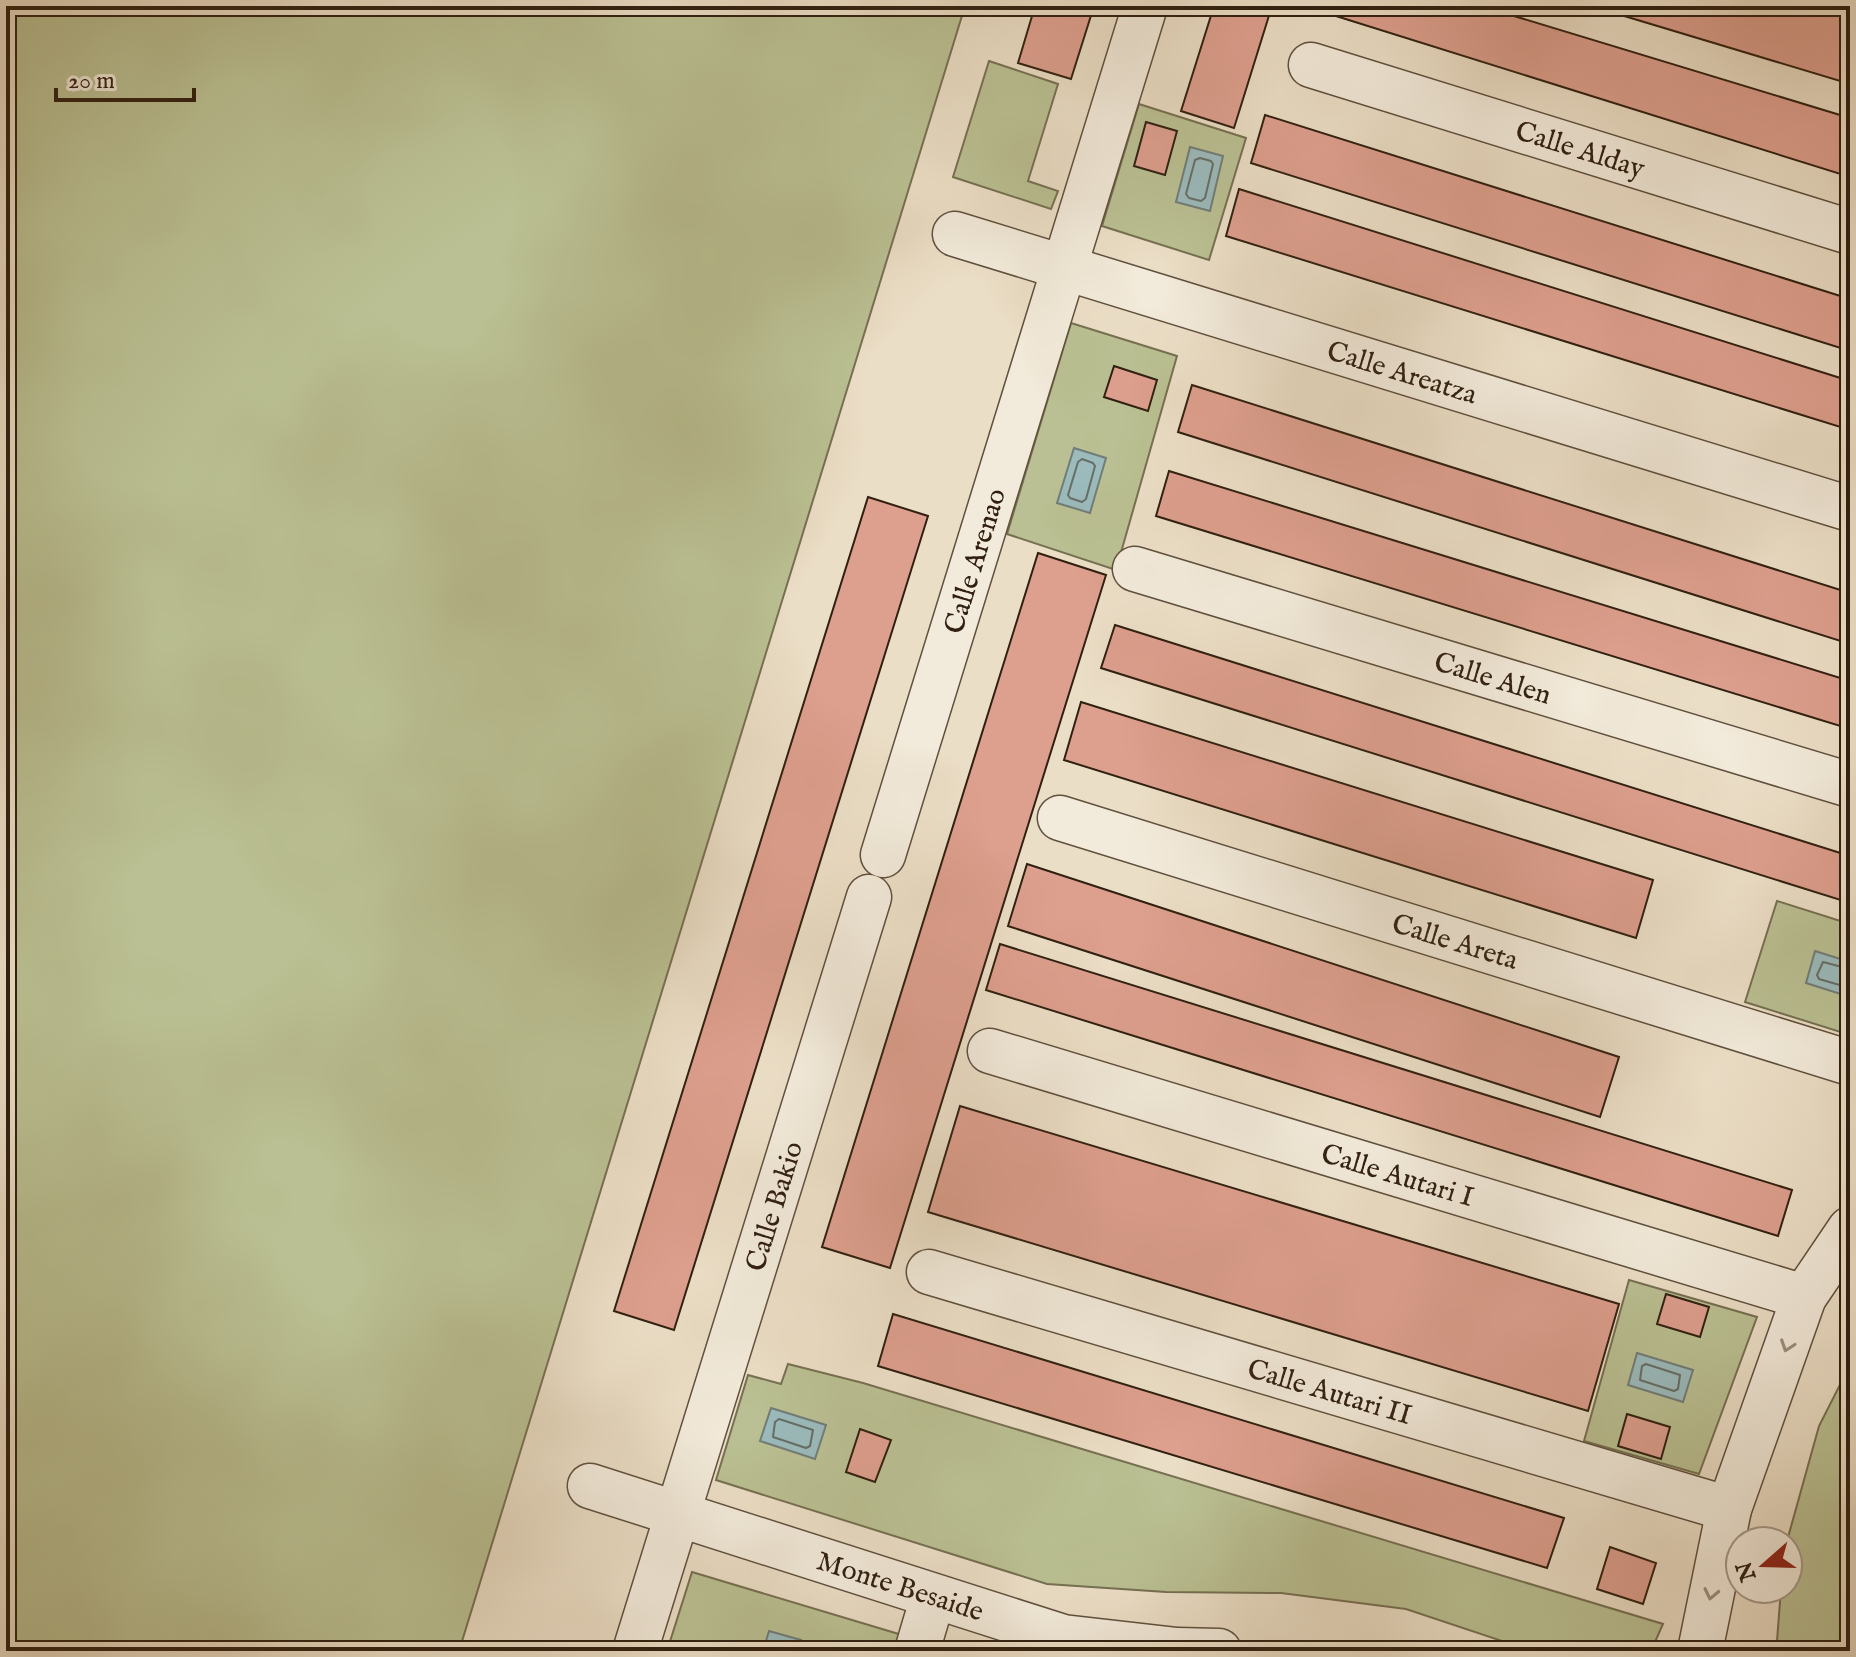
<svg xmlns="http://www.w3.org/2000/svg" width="1856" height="1657" viewBox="0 0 1856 1657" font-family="'IM FELL English',serif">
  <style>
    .green { fill: #bac093; stroke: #767052; stroke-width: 2 }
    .water { fill: #9bbbbd; stroke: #717d78; stroke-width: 2 }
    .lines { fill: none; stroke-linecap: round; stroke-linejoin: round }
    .shore { stroke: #666e67; stroke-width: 2 }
    .building { fill: #dd9f8e; stroke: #312011; stroke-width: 2 }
    .minor-casing { stroke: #60503e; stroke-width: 47 }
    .minor { stroke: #f2eada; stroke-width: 44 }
    .oneway { stroke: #9b8f80 }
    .labels { text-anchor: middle; stroke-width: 6; stroke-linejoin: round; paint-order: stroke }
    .street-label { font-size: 28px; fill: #312011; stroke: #f2eada }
  </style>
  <rect width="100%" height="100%" fill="#ebdec6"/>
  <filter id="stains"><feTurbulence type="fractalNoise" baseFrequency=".0025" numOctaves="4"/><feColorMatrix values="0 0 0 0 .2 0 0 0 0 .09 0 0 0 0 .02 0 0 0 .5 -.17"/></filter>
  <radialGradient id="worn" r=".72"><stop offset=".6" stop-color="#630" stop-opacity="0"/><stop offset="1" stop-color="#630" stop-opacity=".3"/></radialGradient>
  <!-- green -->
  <path class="green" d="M6 6H965L459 1651H6Z
    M989 61 1058 84 1028 181 1058 191 1051 209 953 177Z
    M1139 104 1246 138 1209 260 1102 226Z
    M1071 323 1177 356 1116 570 1007 534Z
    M1777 901 1850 924V1035L1745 1002Z
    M1629 1280 1757 1317 1699 1474 1584 1441Z
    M788 1364 863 1383 1663 1624 1651 1651H1532L1406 1609 1281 1593 1166 1592 1047 1584 716 1480 748 1375 781 1384Z
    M1850 1365V1651H1780L1777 1641 1781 1589H1788L1787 1541 1819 1426Z
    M692 1572 902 1635 897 1651H667Z"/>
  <!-- water -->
  <path class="water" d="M1190 147 1223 156 1210 211 1176 202Z
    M1074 448 1106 458 1090 513 1057 503Z
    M1815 951 1850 962V997L1806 983Z
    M1637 1353 1693 1370 1683 1402 1628 1385Z
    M771 1408 826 1425 815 1459 760 1441Z
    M769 1631 801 1640 797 1651H763Z"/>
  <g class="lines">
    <!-- shore -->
    <path class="shore" d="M1200 158 1211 161 1213 164 1205 198 1201 201 1189 198 1186 194 1195 160Z
      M1082 459 1093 463 1095 466 1086 499 1082 502 1070 498 1068 495 1078 462Z
      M1850 969 1823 962 1817 975 1819 979 1850 988
      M1646 1364 1680 1375 1678 1389 1674 1391 1640 1380 1642 1366Z
      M779 1419 813 1430 810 1446 806 1448 773 1437 775 1422Z"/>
  </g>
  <!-- building -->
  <path class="building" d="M1035 6H1094L1071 79 1018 63Z
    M1214 6H1272L1234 128 1181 111Z
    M1304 6H1481L1850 118V177Z
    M1591 6H1815L1850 17V84Z
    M1265 115 1850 299V351L1251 163Z
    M1146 122 1177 131 1165 175 1134 166Z
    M1239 189 1850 381V430L1226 236Z
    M1114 366 1157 380 1148 411 1104 397Z
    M1192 385 1850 593V644L1178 432Z
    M1169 471 1850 681V729L1156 516Z
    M868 497 928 516 674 1330 614 1311Z
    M1038 553 1106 575 890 1268 822 1247Z
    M1115 625 1850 856V903L1101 668Z
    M1081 702 1653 880 1636 938 1064 760Z
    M1027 864 1619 1057 1600 1117 1008 926Z
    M1000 944 1792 1190 1778 1236 986 990Z
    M960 1106 1619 1304 1588 1411 928 1212Z
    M1666 1294 1709 1307 1700 1337 1657 1324Z
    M893 1314 1564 1518 1547 1568 878 1366Z
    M1627 1414 1670 1427 1661 1459 1618 1446Z
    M860 1429 891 1440 875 1482 846 1472Z
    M1610 1547 1656 1563 1643 1604 1597 1589Z"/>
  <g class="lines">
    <defs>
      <g id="minor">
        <path id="s1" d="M1311 65 1850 232"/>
        <path id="s2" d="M955 234 1850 509"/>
        <path id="s3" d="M1135 569 1850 785"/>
        <path id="s4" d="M1060 818 1850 1063"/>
        <path id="s5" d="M883 855 1145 6"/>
        <path id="s6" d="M990 1051 1804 1297"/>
        <path id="s7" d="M929 1272 1729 1509"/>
        <path id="s8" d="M590 1486 1063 1637 1177 1650 1219 1651"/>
        <path id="s9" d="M635 1651 869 897"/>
        <path d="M917 1651 933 1597"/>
        <path d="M1700 1651 1729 1509 1804 1297 1850 1229"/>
      </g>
    </defs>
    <!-- minor casing -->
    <use href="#minor" class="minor-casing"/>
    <!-- minor -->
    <use href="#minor" class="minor"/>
  </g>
  <!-- one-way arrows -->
  <defs><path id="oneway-chevron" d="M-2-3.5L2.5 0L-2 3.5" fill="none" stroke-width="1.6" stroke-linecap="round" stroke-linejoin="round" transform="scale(2)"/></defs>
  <g class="oneway">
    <use href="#oneway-chevron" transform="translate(1787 1346) rotate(109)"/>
    <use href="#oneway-chevron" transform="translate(1711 1594) rotate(102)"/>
  </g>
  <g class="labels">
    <!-- street labels -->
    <g class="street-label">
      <text dy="10" stroke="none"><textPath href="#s1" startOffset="282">Calle Alday</textPath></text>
      <text dy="10" stroke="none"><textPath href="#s2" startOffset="468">Calle Areatza</textPath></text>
      <text dy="10" stroke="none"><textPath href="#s5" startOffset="308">Calle Arenao</textPath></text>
      <text dy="10" stroke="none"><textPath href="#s3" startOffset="374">Calle Alen</textPath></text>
      <text dy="10" stroke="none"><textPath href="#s4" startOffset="414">Calle Areta</textPath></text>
      <text dy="10" stroke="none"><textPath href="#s6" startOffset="426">Calle Autari I</textPath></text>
      <text dy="10" stroke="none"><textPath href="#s9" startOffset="466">Calle Bakio</textPath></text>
      <text dy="10" stroke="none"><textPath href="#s7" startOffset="418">Calle Autari II</textPath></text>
      <text dy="10" stroke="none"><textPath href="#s8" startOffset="326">Monte Besaide</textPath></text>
    </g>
  </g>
  <!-- margin -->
  <rect width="1856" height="1657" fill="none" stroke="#ebdec6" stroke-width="32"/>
  <rect x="8" y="8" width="1840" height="1641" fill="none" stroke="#312011" stroke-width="4"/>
  <rect x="16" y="16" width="1824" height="1625" fill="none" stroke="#312011" stroke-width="2"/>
  <!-- north arrow -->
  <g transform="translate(1764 1565) rotate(250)"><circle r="38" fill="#f2eada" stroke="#a5998a" stroke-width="2"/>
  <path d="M0-6L14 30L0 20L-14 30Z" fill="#8f2418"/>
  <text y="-12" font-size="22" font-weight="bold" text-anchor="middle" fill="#312011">N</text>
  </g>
  <!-- scale -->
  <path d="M56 88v12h138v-12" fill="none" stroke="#312011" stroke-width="4"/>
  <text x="68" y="88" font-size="24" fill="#312011" stroke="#f2eada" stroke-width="6" paint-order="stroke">20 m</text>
  <rect width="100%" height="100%" filter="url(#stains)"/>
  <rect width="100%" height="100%" fill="url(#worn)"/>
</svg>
